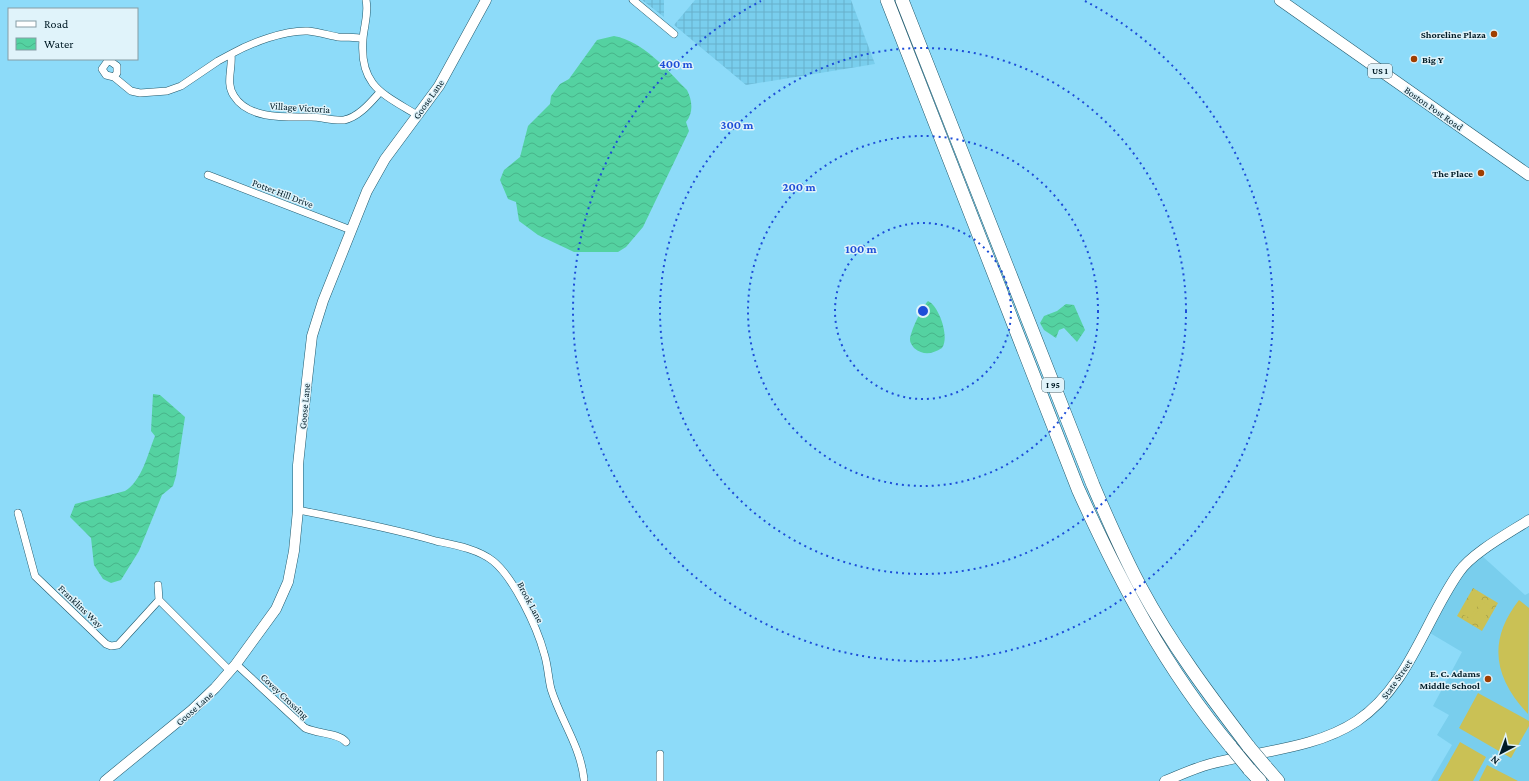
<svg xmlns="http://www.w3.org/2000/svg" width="1529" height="781" viewBox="0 0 1529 781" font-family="'Crimson Pro',serif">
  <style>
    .built { fill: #79ceed }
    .industrial { fill: url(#industrial-grid) }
    .forest { fill: url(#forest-crowns) }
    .garden { fill: #cac155 }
    .water { fill: url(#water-waves) }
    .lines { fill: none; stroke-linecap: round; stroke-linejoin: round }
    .street-casing { stroke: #21596c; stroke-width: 8 }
    .secondary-casing { stroke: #21596c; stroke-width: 11 }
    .primary-casing { stroke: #21596c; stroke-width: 12 }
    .highway-casing { stroke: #21596c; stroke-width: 14 }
    .street { stroke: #fff; stroke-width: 7 }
    .secondary { stroke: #fff; stroke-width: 10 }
    .primary { stroke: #fff; stroke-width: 11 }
    .highway { stroke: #fff; stroke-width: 13 }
    .highway-bridge-casing { stroke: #21596c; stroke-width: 14; stroke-linecap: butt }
    .highway-bridge { stroke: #fff; stroke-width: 13 }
    .ring { fill: none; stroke: #1d4ed8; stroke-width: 2; stroke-dasharray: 2 4 }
    .poi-dot { fill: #a03e00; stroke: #e0f3fa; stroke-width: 1.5 }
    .labels { text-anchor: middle; stroke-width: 3; stroke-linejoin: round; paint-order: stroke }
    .shield { fill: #e0f3fa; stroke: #435c66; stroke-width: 1 }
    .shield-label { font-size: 9px; font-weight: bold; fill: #001b26 }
    .poi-label { font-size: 10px; font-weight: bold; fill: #001b26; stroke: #e0f3fa; text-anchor: end }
    .street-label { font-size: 10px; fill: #001b26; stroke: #e0f3fa }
    .centre { fill: #1d4ed8; stroke: #e0f3fa; stroke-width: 2 }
    .ring-label { font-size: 12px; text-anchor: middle; font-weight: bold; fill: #1d4ed8; stroke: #e0f3fa; stroke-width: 3; stroke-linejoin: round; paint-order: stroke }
  </style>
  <defs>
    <pattern id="industrial-grid" width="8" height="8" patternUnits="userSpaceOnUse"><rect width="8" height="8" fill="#79ceed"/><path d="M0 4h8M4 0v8" fill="none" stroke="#67b0cb"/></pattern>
    <pattern id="forest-crowns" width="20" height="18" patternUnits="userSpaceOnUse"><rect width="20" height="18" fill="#cac155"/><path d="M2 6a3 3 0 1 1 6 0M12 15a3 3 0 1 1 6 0" fill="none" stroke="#aca54a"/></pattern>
    <pattern id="water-waves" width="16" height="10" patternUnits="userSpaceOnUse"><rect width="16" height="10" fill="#54d2a1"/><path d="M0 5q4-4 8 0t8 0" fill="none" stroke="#47b48a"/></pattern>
  </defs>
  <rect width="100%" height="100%" fill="#8ddbf9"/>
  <!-- built -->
  <path class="built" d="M1480 554 1525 595 1529 593V781H1431L1452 745 1437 735 1449 715 1433 706 1462 652 1430 633 1460 575Z"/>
  <!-- industrial -->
  <path class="industrial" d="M642 0H664V17Z
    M695 0H851L875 64 746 85 674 25Z"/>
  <!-- forest -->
  <path class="forest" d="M1473 588 1498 603 1482 631 1457 616Z"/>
  <!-- garden -->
  <path class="garden" d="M1473 596 1481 600 1470 618 1462 614Z
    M1519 600 1529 608 1528 714C1494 678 1487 641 1519 600Z
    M1483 602 1491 607 1481 624 1472 620Z
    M1478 693 1529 721V726L1511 758 1459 728Z
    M1460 742 1486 757 1473 781H1438Z
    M1487 765 1518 781H1479Z"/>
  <!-- water -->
  <path class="water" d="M614 36C643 41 667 70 687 90 692 100 694 112 686 122L689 131 643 227 626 247 618 252H574L538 235 519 221 516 202 508 199 500 180 504 170 520 157 528 126 550 104 551 96 560 84 569 79 597 40Z
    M928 301C939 306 950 337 942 348 932 354 924 356 914 348 912 345 910 343 910 340 910 332 922 307 928 301Z
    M1066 304 1074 305 1085 330 1077 342 1064 328 1059 330 1056 338 1044 330 1040 323 1044 316 1057 311Z
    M153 394 160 395 185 417 176 476 173 486 162 495 139 551 121 580 111 583 103 579 94 565 91 538 70 517 75 504 125 491C142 481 148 453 155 436L151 431Z"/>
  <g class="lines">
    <defs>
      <path id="street" d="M366 0C369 14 364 25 363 39 359 86 383 94 417 115
        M633 0 674 34
        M363 39C354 36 347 38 338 37 328 35 318 32 308 31 284 30 251 43 231 54 233 68 225 83 234 96 249 120 287 117 311 117 321 117 333 121 344 120 359 117 371 102 380 92
        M114 77 117 73V66L110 61 107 62 102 69 106 75 114 77 131 91 140 93 167 91 181 86 218 61 231 54
        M208 175 351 230
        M298 510C344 519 391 528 436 541 455 545 478 549 493 561 514 578 537 627 544 653 548 665 548 677 551 689 561 721 580 745 584 779
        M18 513 35 576 106 644 111 646 118 645 159 600 230 671
        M158 585 159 600
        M236 664 305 728C318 734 339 733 346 742
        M660 781V754"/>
      <path id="secondary" d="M105 781 192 710 215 688 236 664 276 609 288 582 294 551 298 510V465L307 380 312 336 323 301 367 191 385 159 439 86 486 0
        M1165 781C1180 775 1195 768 1210 764 1258 751 1315 749 1357 721 1409 686 1425 620 1459 572 1472 553 1509 533 1529 520"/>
      <path id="primary" d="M1280 0 1529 175"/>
      <path id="highway" d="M887 0 1078 489C1120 582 1165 668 1231 747
        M902 0 1093 485C1108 520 1123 555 1141 588 1171 644 1210 696 1249 747
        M1265 766 1278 781
        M1249 769 1260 781"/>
    </defs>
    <!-- street casing -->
    <use href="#street" class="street-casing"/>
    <!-- secondary casing -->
    <use href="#secondary" class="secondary-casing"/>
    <!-- primary casing -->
    <use href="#primary" class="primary-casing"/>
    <!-- highway casing -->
    <use href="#highway" class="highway-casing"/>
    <!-- street -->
    <use href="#street" class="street"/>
    <!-- secondary -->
    <use href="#secondary" class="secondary"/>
    <!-- primary -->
    <use href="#primary" class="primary"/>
    <!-- highway -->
    <use href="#highway" class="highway"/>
    <defs>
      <path id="highway-bridge" d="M1231 747 1249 769
        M1249 747 1265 766"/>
    </defs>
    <!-- highway-bridge casing -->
    <use href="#highway-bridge" class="highway-bridge-casing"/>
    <!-- highway-bridge -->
    <use href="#highway-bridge" class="highway-bridge"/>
  </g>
  <!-- distance rings -->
  <g class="ring">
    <circle cx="923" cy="311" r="88"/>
    <circle cx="923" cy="311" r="175"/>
    <circle cx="923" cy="311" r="263"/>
    <path d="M1085 1A350 350 0 1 1 761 1"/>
  </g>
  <!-- markers -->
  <g class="poi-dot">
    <circle cx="1494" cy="34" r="4"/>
    <circle cx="1414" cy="59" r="4"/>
    <circle cx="1481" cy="173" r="4"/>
    <circle cx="1488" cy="679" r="4"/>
  </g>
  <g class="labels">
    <!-- shield labels -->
    <g class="shield">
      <rect x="1368" y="64" width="24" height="14" rx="3"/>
      <rect x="1042" y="378" width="22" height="14" rx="3"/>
    </g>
    <g class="shield-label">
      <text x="1380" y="74">US 1</text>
      <text x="1053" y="388">I 95</text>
    </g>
    <!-- poi labels -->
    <g class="poi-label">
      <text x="1486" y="38">Shoreline Plaza</text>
      <text x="1422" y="63" text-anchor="start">Big Y</text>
      <text x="1473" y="177">The Place</text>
      <text x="1480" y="677">E. C. Adams<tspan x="1480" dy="12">Middle School</tspan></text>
    </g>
    <!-- street labels -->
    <g class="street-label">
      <text transform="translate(428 99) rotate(-55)" y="4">Goose Lane</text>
      <text transform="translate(300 107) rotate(4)" y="4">Village Victoria</text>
      <text transform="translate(1434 108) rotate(35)" y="4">Boston Post Road</text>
      <text transform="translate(283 193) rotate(21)" y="4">Potter Hill Drive</text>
      <text transform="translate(304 406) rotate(-85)" y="4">Goose Lane</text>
      <text transform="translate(531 602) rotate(62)" y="4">Brook Lane</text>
      <text transform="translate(81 606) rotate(44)" y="4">Franklins Way</text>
      <text transform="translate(1396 679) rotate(-55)" y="4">State Street</text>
      <text transform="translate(285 696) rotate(43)" y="4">Covey Crossing</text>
      <text transform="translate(194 708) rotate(-42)" y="4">Goose Lane</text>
    </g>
  </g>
  <circle cx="923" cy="311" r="6" class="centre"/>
  <g class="ring-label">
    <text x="676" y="68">400 m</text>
    <text x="737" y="129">300 m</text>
    <text x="799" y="191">200 m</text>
    <text x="861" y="253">100 m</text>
  </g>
  <!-- legend -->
  <rect x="8" y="8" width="130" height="52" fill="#e0f3fa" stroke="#869da5"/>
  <rect x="16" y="21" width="20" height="6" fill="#ffffff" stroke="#869da5"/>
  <text x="44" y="28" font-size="12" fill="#001b26">Road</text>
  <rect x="16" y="38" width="20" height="12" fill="url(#water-waves)" stroke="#869da5"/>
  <text x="44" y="48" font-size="12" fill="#001b26">Water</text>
  <!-- north arrow -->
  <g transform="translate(1501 753) rotate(221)" stroke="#e0f3fa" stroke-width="3" paint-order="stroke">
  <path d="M0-3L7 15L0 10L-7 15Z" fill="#001b26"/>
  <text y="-6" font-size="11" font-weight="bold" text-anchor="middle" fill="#001b26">N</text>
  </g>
</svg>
